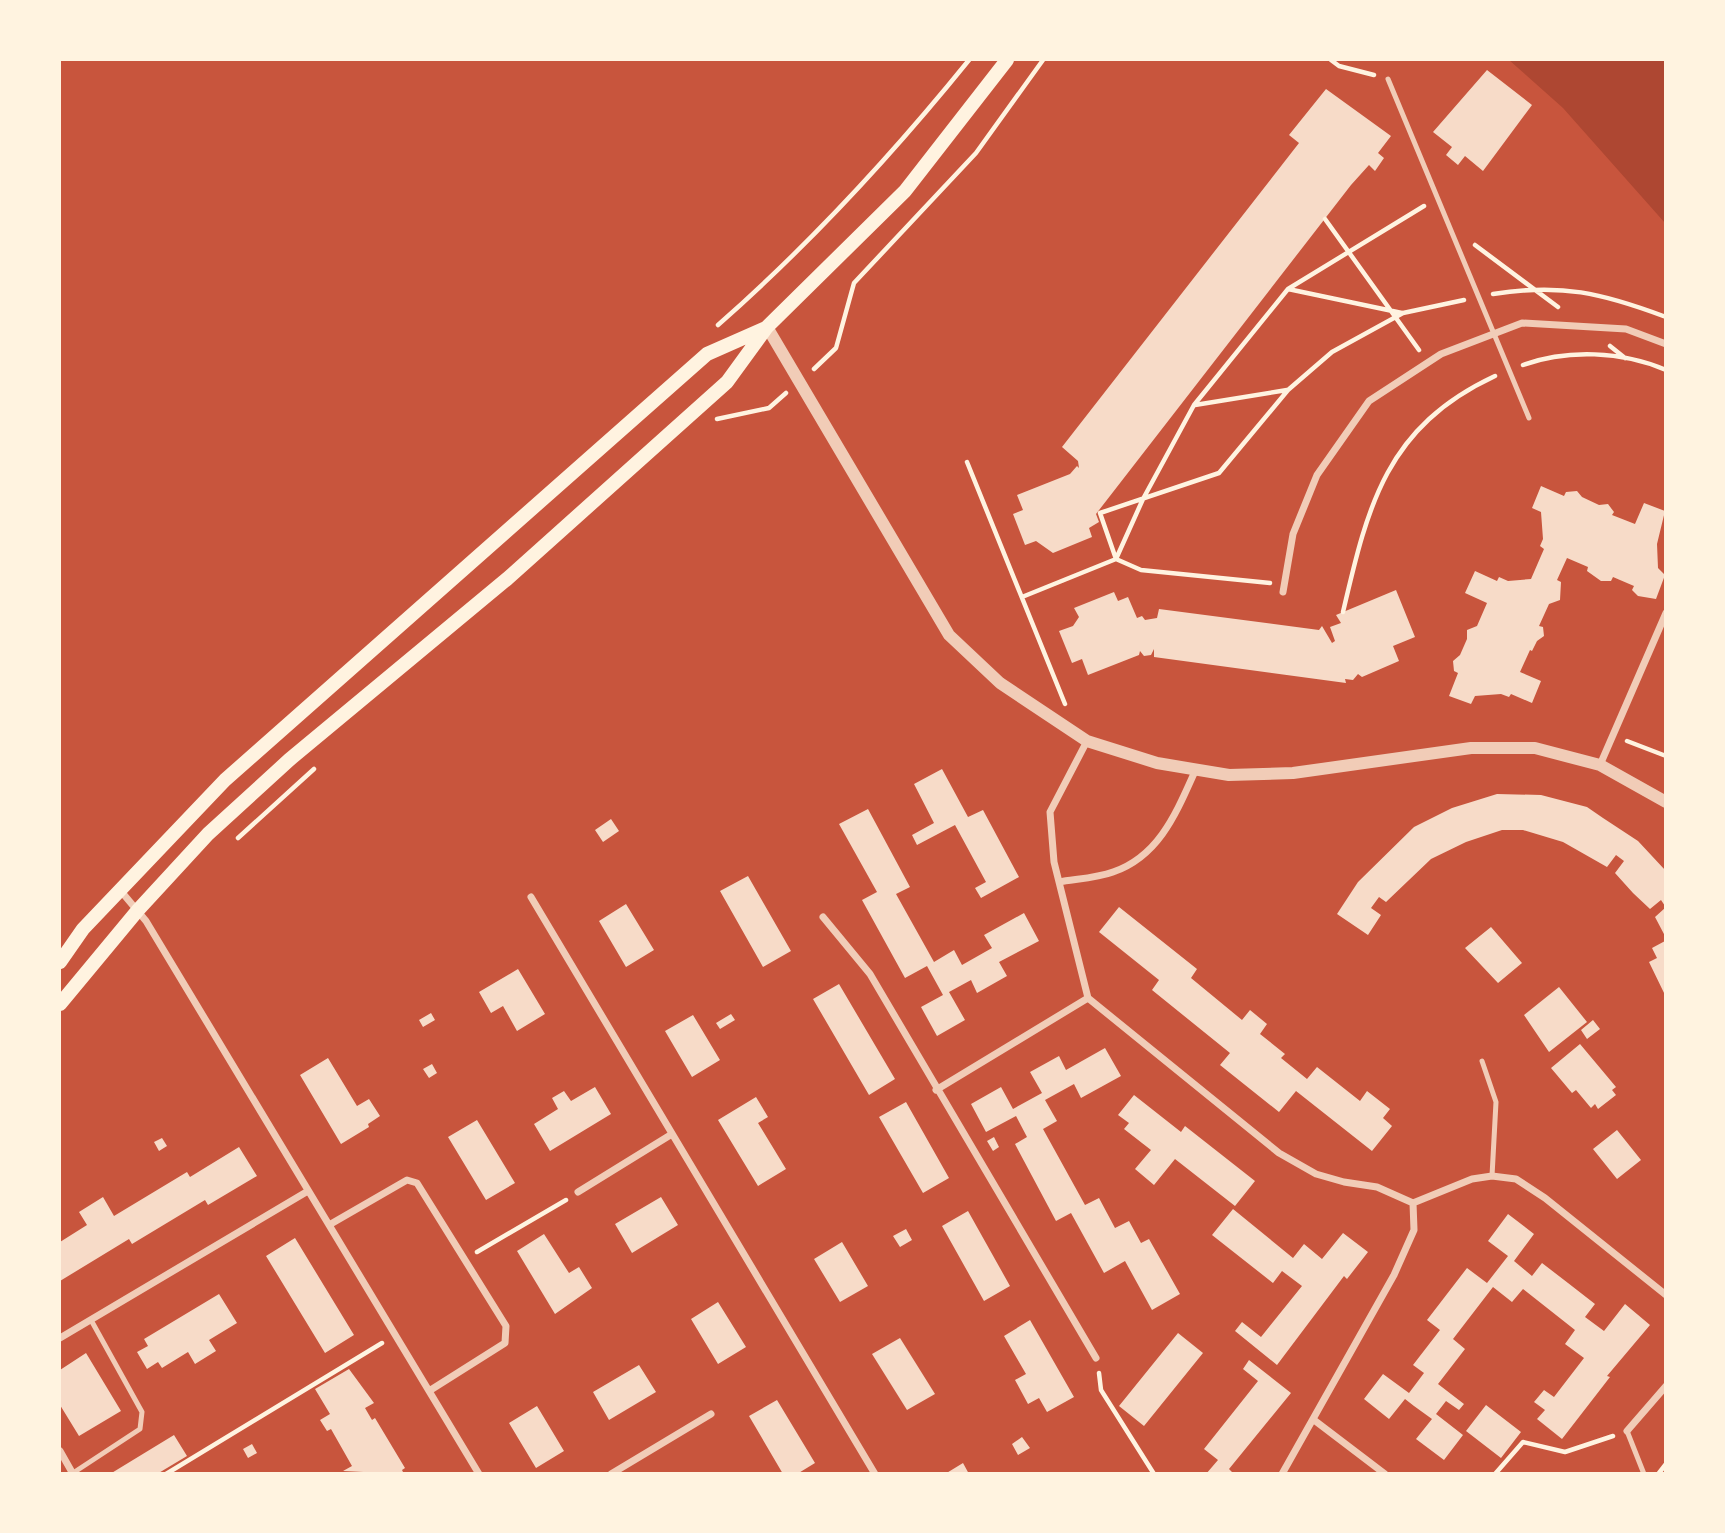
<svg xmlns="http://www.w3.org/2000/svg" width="1725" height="1533" viewBox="0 0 1725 1533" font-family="'Noto Sans',sans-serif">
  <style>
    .green { fill: #ae4732 }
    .building { fill: #f7dbc8 }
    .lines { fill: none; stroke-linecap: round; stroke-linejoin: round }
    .path { stroke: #fff3e0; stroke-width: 4.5 }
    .service { stroke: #f1ccb7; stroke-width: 5 }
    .minor { stroke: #f1ccb7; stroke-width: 7 }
    .tertiary { stroke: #f1ccb7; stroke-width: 12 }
    .secondary { stroke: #fff3e0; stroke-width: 14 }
  </style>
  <rect width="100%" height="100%" fill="#c8553d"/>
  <!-- green -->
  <path class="green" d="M1509 60H1665V223L1563 108Z"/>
  <!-- building -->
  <path class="building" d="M1487 70 1532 105 1483 171 1465 156 1458 165 1446 155 1452 147 1433 132Z
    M1326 89 1391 136 1378 153 1384 158 1375 171 1369 165 1351 185 1096 514 1099 522 1089 528 1092 537 1053 553 1036 541 1025 545 1013 514 1023 510 1017 495 1070 474 1077 466 1079 468 1078 461 1062 447 1299 143 1289 135Z
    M1541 486 1564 496 1566 492 1577 491 1582 497 1599 505 1608 504 1614 512 1612 515 1635 524 1644 503 1665 511 1657 544 1658 568 1665 575 1656 599 1638 596 1632 590 1634 586 1613 577 1611 581H1601L1587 571 1588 567 1567 558 1557 580 1561 582 1560 600 1549 604 1539 626 1543 627 1544 636 1537 641 1532 651 1530 650 1520 672 1541 681 1532 703 1511 694 1509 697 1501 694 1475 696 1471 704 1449 696 1458 673 1454 671 1453 661 1460 655 1467 639V630L1477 626 1487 603 1465 593 1475 571 1497 581 1499 577 1508 581 1531 579 1544 549 1540 546 1543 539 1541 512 1532 508Z
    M1396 590 1415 637 1393 646 1399 661 1362 677 1358 674 1353 680 1345 679 1346 683 1154 657V649L1151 655 1144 656 1140 651 1139 655 1088 675 1082 659 1072 663 1059 631 1073 626 1079 617 1074 608 1114 592 1118 601 1128 597 1137 618 1142 616 1145 620 1157 618 1159 609 1319 630 1322 626 1332 643 1335 641 1330 627 1341 623 1336 615Z
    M942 769 968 817 983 810 1019 877 981 898 975 888 986 882 955 825 917 845 912 835 934 823 914 784Z
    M1497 794 1541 795 1587 807 1603 818 1638 841 1665 870V906L1661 900 1650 909 1633 893 1615 873 1624 861 1616 855 1607 867 1563 842 1523 830H1502L1466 842 1431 859 1386 902 1379 897 1371 908 1381 915 1368 935 1337 914 1358 882 1414 827 1452 808Z
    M868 809 910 887 896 894 934 962 954 950 962 965 992 948 984 935 1024 913 1039 941 999 962 1007 976 977 993 971 980 949 992 965 1020 937 1036 921 1007 943 995 927 966 905 978 862 900 877 892 839 824Z
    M611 819 619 831 603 842 595 830Z
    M748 876 791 951 763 967 720 891Z
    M626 904 654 950 626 967 599 921Z
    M1119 907 1197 969 1191 978 1242 1020 1250 1010 1267 1024 1260 1034 1285 1054 1281 1058 1307 1079 1317 1067 1360 1101 1367 1091 1390 1109 1383 1118 1392 1126 1372 1151 1296 1091 1279 1112 1220 1065 1230 1053 1152 990 1159 980 1099 932Z
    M1665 908V936L1655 917Z
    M1491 927 1522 963 1498 983 1465 948Z
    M1665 941V995L1649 962 1657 958 1652 948Z
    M518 969 545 1014 517 1031 503 1006 491 1013 479 992Z
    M839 984 895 1079 869 1095 813 999Z
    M1559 987 1587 1022 1549 1052 1524 1015Z
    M431 1013 435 1020 423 1027 419 1020Z
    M731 1014 735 1020 720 1029 716 1023Z
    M693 1015 720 1060 692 1077 665 1031Z
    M1593 1020 1600 1029 1587 1039 1581 1030Z
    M1580 1044 1616 1087 1612 1090 1616 1095 1598 1109 1595 1104 1591 1108 1576 1090 1572 1093 1551 1068Z
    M1105 1048 1121 1076 1081 1098 1074 1084 1045 1100 1057 1121 1043 1129 1085 1205 1099 1198 1115 1228 1129 1221 1141 1243 1149 1239 1180 1294 1152 1310 1125 1261 1104 1273 1071 1213 1056 1221 1015 1144 1027 1137 1016 1116 986 1132 971 1104 1001 1087 1013 1109 1042 1093 1030 1072 1059 1056 1066 1070Z
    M328 1058 357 1106 369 1099 380 1116 368 1124 369 1127 341 1144 300 1075Z
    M432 1064 437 1073 429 1078 423 1069Z
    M595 1087 611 1114 550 1151 534 1124 558 1109 552 1098 564 1091 571 1101Z
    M1134 1095 1181 1132 1185 1126 1255 1181 1235 1206 1175 1159 1154 1185 1135 1169 1151 1150 1124 1129 1129 1123 1118 1115Z
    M756 1097 768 1117 758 1123 786 1169 758 1186 718 1120Z
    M906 1102 949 1178 923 1193 879 1117Z
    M477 1120 515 1183 486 1200 448 1137Z
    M1617 1130 1641 1160 1617 1179 1593 1149Z
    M994 1137 999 1147 993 1151 987 1141Z
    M162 1138 167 1146 159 1151 154 1142Z
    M239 1147 257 1176 208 1205 205 1200 132 1244 129 1239 60 1281V1242L87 1225 79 1212 103 1197 114 1216 187 1172 190 1177Z
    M661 1197 678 1225 632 1253 615 1224Z
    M1233 1209 1293 1258 1304 1244 1322 1259 1343 1233 1368 1252 1347 1279 1344 1276 1277 1365 1235 1331 1242 1322 1261 1337 1302 1286 1282 1271 1273 1283 1212 1235Z
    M968 1211 1010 1286 984 1301 942 1226Z
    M1508 1214 1534 1234 1514 1261 1532 1276 1542 1263 1568 1283 1595 1304 1585 1317 1604 1331 1625 1304 1650 1325 1607 1376 1610 1377 1562 1439 1537 1419 1545 1410 1534 1402 1544 1390 1554 1397 1584 1358 1565 1344 1575 1330 1523 1289 1512 1302 1493 1287 1453 1339 1465 1349 1438 1384 1464 1404 1459 1410 1446 1401 1436 1414 1463 1435 1444 1460 1416 1439 1432 1419 1414 1406 1405 1399 1389 1419 1364 1399 1383 1374 1409 1393 1424 1373 1413 1365 1440 1330 1427 1320 1467 1268 1487 1283 1508 1256 1488 1241Z
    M906 1229 912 1240 900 1247 893 1236Z
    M544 1234 569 1273 579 1267 592 1288 555 1314 517 1251Z
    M295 1238 354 1335 325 1353 266 1256Z
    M842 1242 868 1286 840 1302 814 1259Z
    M219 1294 237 1323 209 1340 216 1351 195 1364 188 1352 162 1368 158 1362 147 1369 137 1352 148 1346 144 1339Z
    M718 1302 746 1347 718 1364 691 1319Z
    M1030 1320 1074 1397 1047 1412 1039 1398 1028 1404 1015 1380 1026 1374 1004 1336Z
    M1178 1333 1203 1353 1144 1426 1119 1406Z
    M900 1338 935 1394 907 1410 872 1354Z
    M86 1353 121 1411 79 1436 60 1405V1370Z
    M1249 1360 1291 1393 1229 1469 1234 1474H1206L1218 1460 1204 1449 1258 1381 1243 1369Z
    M639 1365 656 1392 609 1420 593 1392Z
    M349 1369 374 1403 365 1408 372 1420 375 1418 405 1468 402 1470 404 1474 343 1471 352 1466 331 1429 327 1431 320 1420 330 1414 315 1389Z
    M777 1400 815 1463 797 1474H783L749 1416Z
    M1486 1405 1521 1432 1501 1458 1466 1431Z
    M537 1406 564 1451 536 1468 509 1423Z
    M174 1435 187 1456 157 1474H110Z
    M1022 1437 1030 1448 1018 1455 1012 1444Z
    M252 1444 257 1453 248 1458 243 1449Z
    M963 1463 969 1474H945Z"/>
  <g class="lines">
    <!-- path -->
    <path class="path" d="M1331 60 1339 66 1374 75
      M1325 219 1419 350
      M1475 245 1558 307
      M1288 289 1402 313
      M1493 294C1561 283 1602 293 1666 317
      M718 325C810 244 892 155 969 60
      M1610 346 1625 358
      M1523 365C1567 349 1622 351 1666 370
      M814 369 836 348 854 283 976 153 1043 60
      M1195 405 1287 390
      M717 419 769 408 786 393
      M967 462 1065 704
      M1270 583 1141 570 1116 559 1143 499 1194 405 1288 289 1424 206
      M1022 597 1116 559 1100 513 1219 473 1288 390 1332 352 1403 313 1464 300
      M1343 612C1368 505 1386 427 1495 376
      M1627 741 1666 756
      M238 838 314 769
      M477 1252 566 1200
      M1099 1373 1101 1390 1154 1474
      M1659 1473 1666 1464
      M166 1474 382 1343
      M1495 1474 1523 1442 1565 1452 1613 1436"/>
    <!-- service -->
    <path class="service" d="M1388 79 1529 418
      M1482 1061 1496 1102 1492 1176
      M1627 1431 1644 1474
      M73 1473 140 1429 142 1412 91 1320"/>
    <!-- minor -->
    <path class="minor" d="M1283 592 1293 534 1317 475 1369 401 1441 354 1522 323 1626 329 1666 344
      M1087 741 1050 812 1054 862 1088 998 1279 1153 1316 1174 1344 1182 1377 1187 1413 1203 1472 1179 1492 1176 1516 1179 1545 1198 1666 1295
      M1600 765 1666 613
      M1059 882C1076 879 1097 878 1113 872 1160 856 1177 811 1196 769
      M120 890 146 921 479 1474
      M531 897 875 1474
      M823 917 870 974 1096 1358
      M936 1090 1088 998
      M578 1192 672 1134
      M329 1225 407 1180 417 1183 506 1326 505 1343 429 1391
      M60 1338 308 1191
      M1314 1420 1385 1474
      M1627 1431 1666 1386
      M60 1451 73 1474
      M611 1474 711 1414
      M1282 1474 1394 1275 1414 1230 1413 1203"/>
    <!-- tertiary -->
    <path class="tertiary" d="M767 327 949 635 1000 683 1087 741 1157 763 1229 775 1293 773 1471 748H1535L1600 765 1666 802"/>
    <!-- secondary -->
    <path class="secondary" d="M60 962 83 929 225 780 707 354 766 328
      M60 1004 138 910 208 834 289 760 507 579 727 382 767 327 905 191 1007 60"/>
  </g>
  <!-- border -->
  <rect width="1725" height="1533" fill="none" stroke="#fff3e0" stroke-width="122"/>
</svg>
